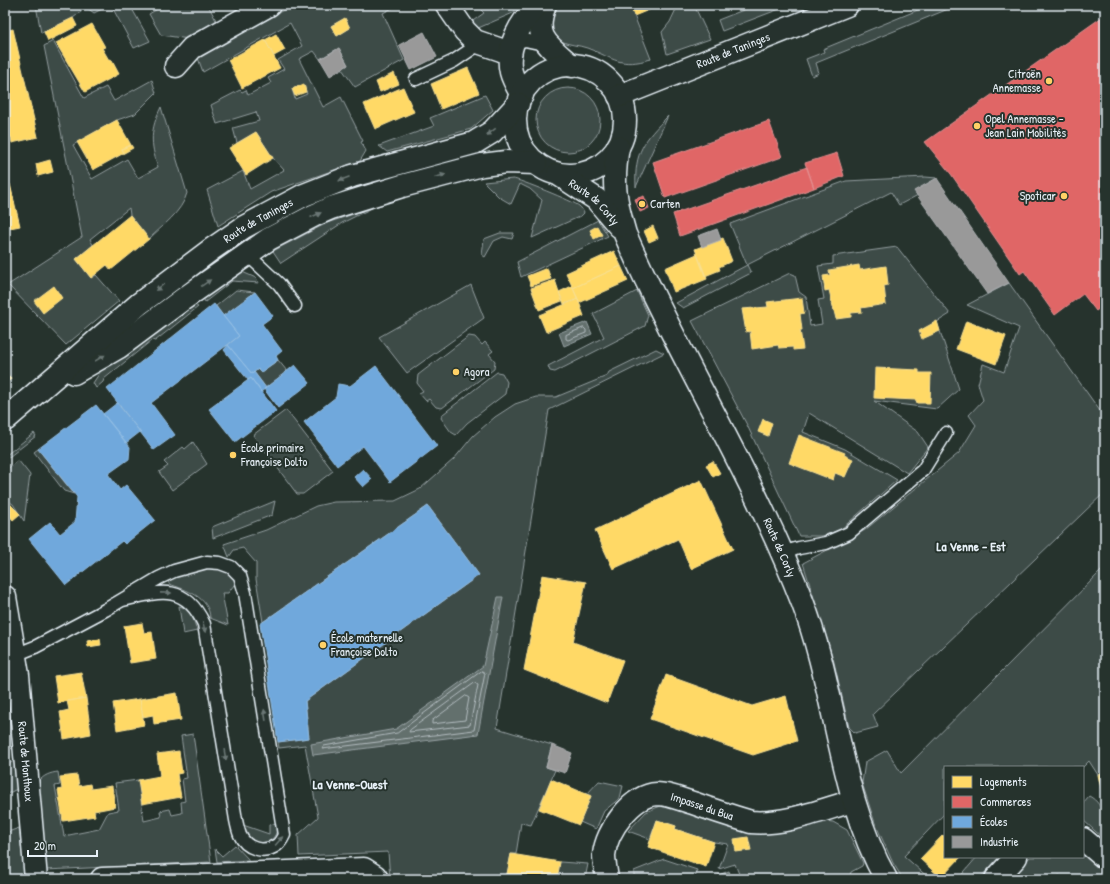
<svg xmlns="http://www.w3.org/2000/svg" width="1110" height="884" viewBox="0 0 1110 884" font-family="'Patrick Hand',sans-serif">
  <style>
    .green { fill: #3e4b47; stroke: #939ea0; fill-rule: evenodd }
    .water { fill: #636f6d; stroke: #98a3a5 }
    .homes { fill: #ffd966; stroke: #f8e092 }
    .shops { fill: #e06666; stroke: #e29092 }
    .schools { fill: #6fa8dc; stroke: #93bee4 }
    .industry { fill: #999; stroke: #b1b3b6 }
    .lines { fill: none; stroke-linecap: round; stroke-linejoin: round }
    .shore { stroke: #b3bdc0; stroke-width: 1 }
    .lane-casing { stroke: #e8f1f8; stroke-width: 15 }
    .street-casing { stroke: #e8f1f8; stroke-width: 25 }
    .secondary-casing { stroke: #e8f1f8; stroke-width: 25 }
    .lane { stroke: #26332d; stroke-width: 12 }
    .street { stroke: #26332d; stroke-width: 22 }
    .secondary { stroke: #26332d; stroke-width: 22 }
    .oneway { fill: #6a7674 }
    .poi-dot { fill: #ffd166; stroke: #26332d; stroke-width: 1.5 }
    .labels { text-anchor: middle; stroke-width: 4; stroke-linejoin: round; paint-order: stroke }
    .street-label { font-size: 12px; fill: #e8f1f8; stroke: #26332d }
    .poi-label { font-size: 12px; fill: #e8f1f8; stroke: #26332d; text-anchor: start }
    .neighbourhood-label { font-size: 13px; font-weight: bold; fill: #e8f1f8; stroke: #26332d }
  </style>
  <rect width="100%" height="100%" fill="#26332d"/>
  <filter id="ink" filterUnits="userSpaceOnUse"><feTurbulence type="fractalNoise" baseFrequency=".025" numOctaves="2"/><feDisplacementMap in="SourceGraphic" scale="8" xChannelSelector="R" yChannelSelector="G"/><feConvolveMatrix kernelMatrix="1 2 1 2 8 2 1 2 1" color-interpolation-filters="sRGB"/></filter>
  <g filter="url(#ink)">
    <!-- green -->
    <path class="green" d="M36 5H74L82 11 73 18 41 33Z
      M83 5H110L94 13Z
      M111 5H121L124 10 131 7 150 41 134 48Z
      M164 5H208L218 24 189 39 161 35 149 14Z
      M293 5H398L383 13 404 60 355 87 342 69 348 65 339 48 320 59 314 51 299 59 323 107 341 97 363 141 361 142 366 151 360 161 271 192 218 226 207 190 243 171 250 189 284 170 273 158 256 132 237 143 233 128 259 121 256 112 217 124 211 105 240 90 242 92 246 90 248 95 271 83 268 78 284 69 278 60 302 46 290 23 203 72 198 58 203 53ZM345 19 350 28 337 36 331 26ZM304 85 307 94 295 99 292 89Z
      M486 5H519L513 13 476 29 470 23 484 13 481 10Z
      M557 5H630L651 59C619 68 616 59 587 48 579 45 568 45 561 41 548 32 551 16 557 5Z
      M678 5H694L710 39 667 54 662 32 670 22Z
      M756 5H790L722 31 718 20Z
      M930 5H958L816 63 819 73 812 76 806 59 824 52 823 49Z
      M53 41 84 98 106 87 114 101 152 80 156 93 135 114 117 120 73 145 92 179 127 159 138 178 158 167C150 143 150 130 161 107L187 193C182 212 162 226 149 239L130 215 129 208 90 239 93 245 76 259 91 278 96 275 119 301 66 345 8 285 82 237 44 46Z
      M536 120a32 32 0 1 1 64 0a32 32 0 1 1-64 0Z
      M485 95 493 110 471 129 387 152 379 146 434 126 430 118Z
      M668 116 636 187C634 152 644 140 668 116Z
      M925 177 937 178 918 195 899 205 891 192 747 265 751 273 683 308 676 303 747 265 730 224 846 181Z
      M513 179C518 179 575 202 579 206 581 207 583 211 584 213L581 216 532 238 542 200 530 189 520 184 511 204 499 197 484 182Z
      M374 207 342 223 281 263 273 251 327 223Z
      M598 220 608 236 521 277 517 262Z
      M500 233H514L512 239 503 237 494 241 485 257 482 255 484 239Z
      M897 247 950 314 937 322 959 389 937 409 874 401 918 432 928 447 907 473 809 413 803 432 845 449 897 480 840 530 822 536H799L747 425 692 321 790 273 795 275 799 292 806 297 810 326 822 324 818 300 824 299 818 266 833 264V256Z
      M240 271 256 278 259 283 232 281 205 302 201 294Z
      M1009 283 1105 418V492L873 714 878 727 855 733 849 727 834 662 803 563 865 530 959 453 976 425 969 415 983 400 978 384 983 364 1004 372 1019 328 967 305Z
      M471 285 484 318 407 373 379 337Z
      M236 290 255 292 223 316 216 306Z
      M637 291 648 315 645 326 555 372 550 371 548 366 604 337 593 314Z
      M195 305 198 307 155 341 152 340 104 379 103 382 96 388 93 383 108 360 181 308 185 312Z
      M469 336 475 337 482 345 485 342 493 351 489 354 495 361 494 369 442 408 436 407 429 399 426 401 419 393 423 391 417 383 418 375Z
      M656 349 664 353 549 410 497 728 552 745 546 767 555 770 531 825 521 823 516 854H511L506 879H390L388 852 299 856 298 835 318 817 305 745 279 748 278 742 309 738 305 701 479 575 428 506 263 622 256 579V563L243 548 234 550 229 557 224 544 266 530 316 506 334 502 395 501 420 489 454 459 473 436 495 417 515 404 536 397H556L607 376 609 372Z
      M278 360 287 371 266 388 254 372 258 369 261 372Z
      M497 372 502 373 507 382 505 394 467 423 456 435 451 432 441 418 443 414Z
      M286 410 333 471 303 494H297L253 435Z
      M34 433 36 436 5 460V456Z
      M193 442 207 464 172 490 159 472 168 466 164 462 183 447 185 449Z
      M38 449 74 494 64 491 34 452Z
      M18 460 30 475 24 521 13 504 10 502 5 505V471Z
      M275 501 272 515 213 538 212 527Z
      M209 567C222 567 228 571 237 581L228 593H222L228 625 210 618C209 597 187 590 169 584L168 579Z
      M1105 567V773L1098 775 1089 761 1083 767H945V813L904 856 930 879H903L893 863 875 823 862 783 865 762 887 750 901 773Z
      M179 606C191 608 194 621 197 631L183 634Z
      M7 679 13 748 5 751V681Z
      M193 734 211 862 46 870 38 782C44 775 50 773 58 772L60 785 55 786 64 836 99 829 108 812 119 810 115 783 138 780 144 821 161 817 160 811 170 809 172 815 182 813 181 802 185 801 182 779 187 778 181 736Z
      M14 761 17 789 5 795V766Z
      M599 781 623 786 620 798 604 811 596 829 580 822 591 796 587 794Z
      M1089 796C1106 805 1105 824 1105 840L1083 820V803Z
      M663 805 833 822 847 830 863 863 862 866 851 872 849 879H741L735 864 719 869 728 844 714 842 675 829 676 826 657 820 650 839 628 831 646 812Z
      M277 823C280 848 247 850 243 825L269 834V825Z
      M19 828 24 869 28 879H5V837L9 835 8 832Z
      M235 845 249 860 217 862 215 849 222 856Z
      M1083 853 1105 872V879H1064L1059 875 1055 879H1010L1030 857H1083Z
      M977 857H999L979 879H958Z
      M664 859 697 870 695 879H634V871Z
      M560 862 588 864 585 879H557Z"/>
    <!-- water -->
    <path class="water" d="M587 322 592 334 564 346 559 333Z
      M498 597H503L478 734 313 755 311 744 396 729 483 666Z
      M729 871 732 879H708Z"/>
    <!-- homes -->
    <path class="homes" d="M630 5H661L634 16Z
      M73 18 77 26 48 41 44 32Z
      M345 18 350 28 337 36 331 26Z
      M92 24 105 47 102 48 109 60 111 59 119 74 85 92 56 43Z
      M13 29 38 137 12 143 11 137 5 138V31Z
      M276 34 285 50 274 56 265 40Z
      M265 40 280 68 242 88 228 60Z
      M468 68 479 93 441 109 431 84Z
      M394 73 399 84 380 92 376 82Z
      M304 84 306 92 295 96 292 89Z
      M403 87 414 112 375 129 364 104Z
      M117 120 131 145 122 149 124 153 93 170 77 142Z
      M256 132 273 158 246 175 229 148Z
      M131 145 133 148 124 153 122 149Z
      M50 160 53 172 38 176 36 164Z
      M10 184 20 226 5 229V185Z
      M130 215 149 239 111 270 107 265 91 278 76 259Z
      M597 226 602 235 594 239 590 230Z
      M653 226 658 238 649 242 644 231Z
      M723 238 732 261 719 267 720 270 705 276 695 249Z
      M614 251 621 266 573 288 566 273Z
      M697 254 707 279 674 292 665 268Z
      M859 265 860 270 886 266 888 285 884 286 886 304 861 308 862 312 851 313V317L836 319 829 290 825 291 823 276 830 275 829 270Z
      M621 266 628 281 579 303 573 288Z
      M547 268 551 279 531 286 527 276Z
      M555 280 562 301 539 310 531 288Z
      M54 286 62 298 43 313 34 301Z
      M572 286 578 299 564 304 559 292Z
      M802 298 804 313 800 314 802 330H800L803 349 793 350V347L779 348 778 345 752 349 750 331 746 332 742 309 768 307 767 302Z
      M578 299 584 316 546 332 539 315Z
      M937 321 940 331 922 339 919 331Z
      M966 321 1006 336 996 364 956 349Z
      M875 368 919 370V373H931L930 403H917L916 400 874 398Z
      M5 371 11 379 5 384Z
      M763 419 772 423 768 436 758 432Z
      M799 435 845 453 844 455 853 459 845 477 835 473 833 480 789 463Z
      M713 461 720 473 713 477 706 465Z
      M701 480 733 549 691 569 678 539 613 569 595 530Z
      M10 504 20 514 13 520 5 511V509Z
      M542 575 586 582 573 642 623 660 607 703 524 670Z
      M142 623 144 633 152 632 156 659 130 663 124 626Z
      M100 639 101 645 88 647 87 641Z
      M81 672 86 698 58 703 54 676Z
      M666 675 752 706 786 696 797 741 753 755 650 719Z
      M177 693 181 720 154 724 153 715 143 717 140 699Z
      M86 698 91 734 64 739 60 712 69 710 67 701Z
      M140 699 144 725 117 730 113 703Z
      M179 751 182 773 177 774 181 797 142 804 138 780 160 776 157 754Z
      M1105 773V797H1103L1098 775Z
      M77 775 79 786 90 784 91 789 112 786 115 807 94 811 95 816 63 821 58 790 62 789 60 777Z
      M551 779 591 796 579 825 539 809Z
      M657 820 676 826 675 829 714 842 706 867 648 847Z
      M943 835 945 837V857H961L941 878 920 859Z
      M748 837 751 850 736 852 734 839Z
      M511 854 560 862 557 879H506Z"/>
    <!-- shops -->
    <path class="shops" d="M1105 15V304L1096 311 1083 294 1055 315 1024 271 1020 274 951 174 925 142Z
      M769 121 782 157 665 198 653 162Z
      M837 153 844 176 814 188 805 163Z
      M807 167 814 188 680 236 673 214Z
      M644 196 649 208 640 212 635 199Z"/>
    <!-- schools -->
    <path class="schools" d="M255 292 273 316 262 324 282 351 276 356 278 360 261 372 258 369 252 374 228 345 239 336 223 316Z
      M214 304 239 336 151 403 175 435 154 450 107 389Z
      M228 345 252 374 254 372 266 388 261 392 251 378 248 380 224 350Z
      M295 365 310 383 278 408 264 389Z
      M376 366 437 446 390 482 363 446 337 466 304 422 336 397 338 384 350 386Z
      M251 378 276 411 235 442 209 409Z
      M117 403 140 432 126 443 103 414Z
      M96 405 130 447 129 459 108 474 120 490 126 485 155 520 125 544 122 541 66 585 29 539 50 522 60 534 75 522 77 497 38 449Z
      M363 469 372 479 363 487 354 477Z
      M428 506 479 575 305 701 309 738 278 742 260 624Z"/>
    <!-- industry -->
    <path class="industry" d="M424 32 437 57 411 70 399 45Z
      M339 48 348 65 330 76 320 59Z
      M937 178 938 180 1009 283 987 294 914 191Z
      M717 229 721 240 702 247 698 236Z
      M552 745 572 753 565 773 546 767Z"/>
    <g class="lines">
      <!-- shore -->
      <path class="shore" d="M584 328 586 330V333L568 340 566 339V335Z
        M482 671 485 673 474 730 322 749 324 746 397 733Z
        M475 683 478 685 470 725 409 732 410 730Z
        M466 696 469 698 465 720 432 724V721Z"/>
      <defs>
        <path id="lane" d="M514 43 525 40 548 45
          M416 79 454 61 479 44
          M248 255 279 284 295 306
          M781 553 799 548 826 543 849 533 923 470 946 433
          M15 655 35 647 105 610 159 578 174 571 207 562 220 563 231 567 240 576 245 593 284 835C282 839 280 843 277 845 264 854 246 849 240 835 238 830 237 825 236 820L204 624C185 583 160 591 123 600"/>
        <g id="street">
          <path d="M447 5 465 31 475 41 510 53"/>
          <path d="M545 5C532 38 549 46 572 66"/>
          <path d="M176 66 192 48 269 5"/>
          <path d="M522 95C518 88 513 80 511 72 505 48 521 21 538 5"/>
          <path id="s1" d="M5 597 18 675 36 879"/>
          <path d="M1083 839 1105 858"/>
          <path d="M102 879 364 869 375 876 377 879"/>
          <path id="s2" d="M607 879C606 871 604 862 604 855 606 831 632 795 657 794 669 794 682 800 693 803 712 810 731 816 751 822 785 825 821 810 853 801"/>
          <path d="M996 879 1016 857"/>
        </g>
        <g id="secondary">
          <circle cx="570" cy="120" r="55"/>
          <path id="s3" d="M619 96 847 5"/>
          <path id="s4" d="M618 147C612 183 615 200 625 234 679 358 753 474 802 601 837 691 838 794 886 879"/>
          <path id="s5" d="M558 174 596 199 619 226"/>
          <path d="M74 373 119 347 182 300 269 239 315 215 331 208 402 186 482 165 506 162 536 163"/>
          <path id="s6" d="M5 420 139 304 212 249 244 227 304 195 352 176 474 143 492 132 518 104"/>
        </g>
      </defs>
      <!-- lane casing -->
      <use href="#lane" class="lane-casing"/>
      <!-- street casing -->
      <use href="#street" class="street-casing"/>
      <!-- secondary casing -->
      <use href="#secondary" class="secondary-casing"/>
      <!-- lane -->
      <use href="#lane" class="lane"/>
      <!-- street -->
      <use href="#street" class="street"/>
      <!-- secondary -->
      <use href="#secondary" class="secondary"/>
    </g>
    <!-- one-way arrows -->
    <defs><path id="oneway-solid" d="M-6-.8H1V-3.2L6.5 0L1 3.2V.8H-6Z"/></defs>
    <g class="oneway">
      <use href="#oneway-solid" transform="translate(491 132) rotate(142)"/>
      <use href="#oneway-solid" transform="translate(440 176) rotate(-15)"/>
      <use href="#oneway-solid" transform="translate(344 179) rotate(159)"/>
      <use href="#oneway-solid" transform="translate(316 215) rotate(-24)"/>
      <use href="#oneway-solid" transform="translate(206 283) rotate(-34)"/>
      <use href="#oneway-solid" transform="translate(160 287) rotate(142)"/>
      <use href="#oneway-solid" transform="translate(100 358) rotate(-31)"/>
      <use href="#oneway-solid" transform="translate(166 593) rotate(1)"/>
      <use href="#oneway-solid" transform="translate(204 627) rotate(77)"/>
      <use href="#oneway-solid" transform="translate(265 715) rotate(-99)"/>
      <use href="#oneway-solid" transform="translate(225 755) rotate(81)"/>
      <use href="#oneway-solid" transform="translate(279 841) rotate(-49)"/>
    </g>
  </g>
  <!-- markers -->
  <g class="poi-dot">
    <circle cx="1049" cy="81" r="4"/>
    <circle cx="977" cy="126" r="4"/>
    <circle cx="1064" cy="196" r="4"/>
    <circle cx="642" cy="204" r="4"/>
    <circle cx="456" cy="372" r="4"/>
    <circle cx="233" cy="455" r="4"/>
    <circle cx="323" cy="645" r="4"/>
  </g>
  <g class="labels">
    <!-- street labels -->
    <g class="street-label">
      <text dy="4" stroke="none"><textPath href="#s3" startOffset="123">Route de Taninges</textPath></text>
      <text dy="4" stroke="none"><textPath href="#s5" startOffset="46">Route de Corly</textPath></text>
      <text dy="4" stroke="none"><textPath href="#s6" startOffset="323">Route de Taninges</textPath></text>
      <text dy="4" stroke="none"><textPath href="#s4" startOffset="438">Route de Corly</textPath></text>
      <text dy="4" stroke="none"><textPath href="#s1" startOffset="166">Route de Monthoux</textPath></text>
      <text dy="4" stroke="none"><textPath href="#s2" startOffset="157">Impasse du Bua</textPath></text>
    </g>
    <!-- poi labels -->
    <g class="poi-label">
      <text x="1041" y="78" text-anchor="end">Citroën<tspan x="1041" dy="14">Annemasse</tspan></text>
      <text x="985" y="123">Opel Annemasse -<tspan x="985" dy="14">Jean Lain Mobilités</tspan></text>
      <text x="1056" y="200" text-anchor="end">Spoticar</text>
      <text x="650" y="208">Carten</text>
      <text x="464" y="376">Agora</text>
      <text x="241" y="452">École primaire<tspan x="241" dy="14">Françoise Dolto</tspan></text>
      <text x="331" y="642">École maternelle<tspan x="331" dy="14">Françoise Dolto</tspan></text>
    </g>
    <!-- neighbourhood labels -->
    <g class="neighbourhood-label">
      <text x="971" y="551">La Venne - Est</text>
      <text x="350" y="789">La Venne-Ouest</text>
    </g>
  </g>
  <!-- margin -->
  <rect width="1110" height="884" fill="none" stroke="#26332d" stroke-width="20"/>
  <rect x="10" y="10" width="1090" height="864" fill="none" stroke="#e8f1f8" stroke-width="1.5" filter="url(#ink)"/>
  <!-- legend -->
  <rect x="944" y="766" width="140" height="92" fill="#26332d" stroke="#747f7e"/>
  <rect x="952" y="776" width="20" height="12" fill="#ffd966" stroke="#747f7e"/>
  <text x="980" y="786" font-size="12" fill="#e8f1f8">Logements</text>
  <rect x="952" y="796" width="20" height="12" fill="#e06666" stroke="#747f7e"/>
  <text x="980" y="806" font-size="12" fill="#e8f1f8">Commerces</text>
  <rect x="952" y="816" width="20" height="12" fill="#6fa8dc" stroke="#747f7e"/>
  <text x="980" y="826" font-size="12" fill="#e8f1f8">Écoles</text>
  <rect x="952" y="836" width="20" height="12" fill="#999999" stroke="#747f7e"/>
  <text x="980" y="846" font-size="12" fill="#e8f1f8">Industrie</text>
  <!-- scale -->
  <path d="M28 850v6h69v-6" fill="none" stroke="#e8f1f8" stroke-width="2"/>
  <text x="34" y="850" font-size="12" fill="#e8f1f8" stroke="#26332d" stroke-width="3" paint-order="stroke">20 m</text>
</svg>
